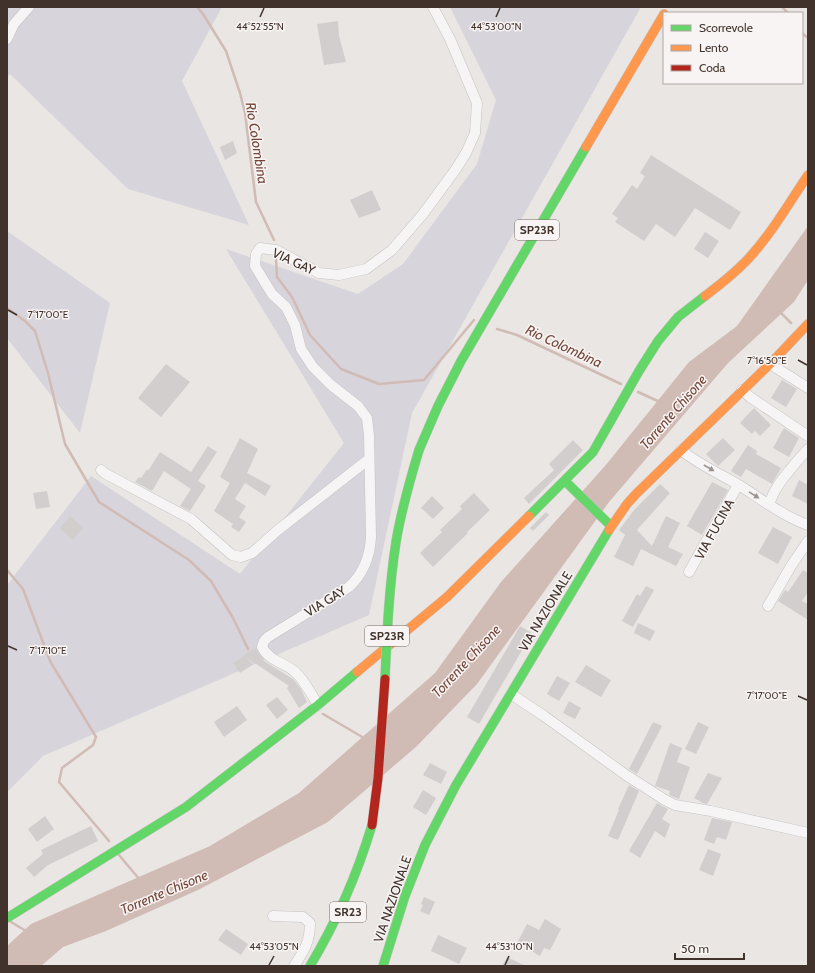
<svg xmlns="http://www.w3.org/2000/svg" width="815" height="973" viewBox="0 0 815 973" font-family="Cabin,sans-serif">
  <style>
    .green { fill: #d8d4db }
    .water { fill: #d1bbb5 }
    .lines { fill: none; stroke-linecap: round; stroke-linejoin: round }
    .stream { stroke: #d1bbb5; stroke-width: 2.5 }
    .building { fill: #d1cecd }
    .street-casing { stroke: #c5c2c1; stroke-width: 11 }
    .fast-casing { stroke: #c5c2c1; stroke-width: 10 }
    .slow-casing { stroke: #c5c2c1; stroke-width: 10 }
    .street { stroke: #f6f4f4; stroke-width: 10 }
    .fast { stroke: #63d668; stroke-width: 9 }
    .slow { stroke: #ff974d; stroke-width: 9 }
    .fast-bridge-casing { stroke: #c6c3c1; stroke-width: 10; stroke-linecap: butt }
    .jam-bridge-casing { stroke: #c6c3c1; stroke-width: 10; stroke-linecap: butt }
    .fast-bridge { stroke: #63d668; stroke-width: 9 }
    .jam-bridge { stroke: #b3261e; stroke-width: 9 }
    .oneway { fill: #9c9490 }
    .ticks { fill: none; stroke: #41332c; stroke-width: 1.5 }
    .labels { text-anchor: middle; stroke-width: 3; stroke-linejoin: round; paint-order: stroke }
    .shield { fill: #f8f4f3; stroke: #786d68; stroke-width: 1 }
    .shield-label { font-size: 12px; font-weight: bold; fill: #41332c }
    .street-label { font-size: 13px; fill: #41332c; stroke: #f8f4f3 }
    .water-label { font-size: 14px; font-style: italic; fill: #724639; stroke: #f8f4f3 }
    .ticks-label { font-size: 10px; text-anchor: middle; fill: #41332c; stroke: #f8f4f3; stroke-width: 3; stroke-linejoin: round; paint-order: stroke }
  </style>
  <rect width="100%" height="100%" fill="#e9e6e4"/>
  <!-- green -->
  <path class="green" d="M7 7H222L182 81 249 225 128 189 10 74 7 77Z
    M450 7H641L412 413 369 615 43 756 7 792V585L91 476 240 574 344 443 226 249 358 294 403 264 477 164 496 100Z
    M7 231 110 303 80 433 7 338Z"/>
  <!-- water -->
  <path class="water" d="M808 226V280L794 302 728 363 609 502 477 684 416 747 328 822 198 890 106 931 63 947 41 966H7V946L31 924 210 846 299 793 435 673 501 582 605 466 689 362 737 326Z"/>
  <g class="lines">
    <!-- stream -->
    <path class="stream" d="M197 7 203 14 226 51 240 93 245 113 256 202 274 240
      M782 7 788 13
      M802 33 808 38
      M276 259 277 277 292 297 310 335 341 369 379 384 424 380 474 320
      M7 308 25 321 35 331 48 373 65 444 99 502 189 560 211 581 233 618 248 649
      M780 312 791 323
      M497 329 517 335 621 384
      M638 392 660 402
      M7 570 23 589 50 661 96 737 93 745 62 768 59 782 109 841
      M323 714 364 738
      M119 855 140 880
      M11 922 26 931"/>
  </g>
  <!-- building -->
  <path class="building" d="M338 21 339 36 346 62 324 65 317 24Z
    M233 141 237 153 225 160 220 147Z
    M651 155 741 212 730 230 695 208 675 237 656 224 644 241 615 222 618 218 612 214 632 185 637 189 645 176 640 173Z
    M372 190 381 210 359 218 350 200Z
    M705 232 719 241 708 258 694 249Z
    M166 364 190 382 161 417 138 398Z
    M782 380 797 389 786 407 771 398Z
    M754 408 771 425 760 436 755 431 752 434 740 423Z
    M784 428 799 438 789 457 773 448Z
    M240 438 258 449 247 473 271 486 265 496 245 483 235 499 246 506 239 517 246 522 239 532 231 527 233 524 214 511 230 483 220 477Z
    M723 438 735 450 718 466 706 454Z
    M573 440 583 450 529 504 524 498 554 470 549 464Z
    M748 445 757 451 756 454 781 468 772 484 746 469 741 477 731 471Z
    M208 446 217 452 198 481 206 486 190 511 180 506 191 489 164 471 152 491 135 482 139 477 141 478 147 469 148 471 160 452 191 472Z
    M799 480 808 485V504L792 496Z
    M712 482 728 490 702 535 687 526Z
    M660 484 670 493 637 530 652 546 666 516 680 523 668 547 683 554 676 566 641 549 633 566 614 557 625 535 619 530 634 510Z
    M47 491 50 507 36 509 33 493Z
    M474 493 490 510 467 532 468 533 433 567 420 553 442 532 440 530 462 509 460 506Z
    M432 496 444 508 433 519 421 508Z
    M546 512 549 515 533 531 530 528Z
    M70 516 83 528 73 540 60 528Z
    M773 527 792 537 778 564 758 553Z
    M803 570 808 573V592L802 601 808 604V620L778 601 785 590 788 592Z
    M646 586 654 590 633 627 622 621 637 594 640 596Z
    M638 623 655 631 650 641 634 633Z
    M520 626 532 633 479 724 467 717Z
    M255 648 264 661 293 679 301 689 307 702 299 708 287 688 289 686 246 657 252 665 240 673 233 663Z
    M586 665 611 680 601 697 575 682Z
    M557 676 570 683 559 701 547 694Z
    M277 697 288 710 277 719 266 705Z
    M569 701 581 708 575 719 563 713Z
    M237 706 247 720 224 737 214 722Z
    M653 722 662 726 637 774 629 769Z
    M698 722 709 727 696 754 685 749Z
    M670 743 682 748 677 762 690 767 679 799 669 795 670 791 655 786Z
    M430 763 447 772 441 784 423 775Z
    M708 773 722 778 707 804 703 803 694 798Z
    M629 785 639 791 618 840 608 836 619 810 618 809Z
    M423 790 436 798 426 815 413 807Z
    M657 803 668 809 662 819 670 824 665 838 655 831 640 858 629 851Z
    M45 816 54 829 37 842 28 829Z
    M712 818 732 822 726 840 717 837 714 844 704 840Z
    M91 826 98 841 48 865 34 877 26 868 43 854 41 850Z
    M708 849 721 854 713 876 699 870Z
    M424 897 435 902 429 915 420 911 423 905 421 904Z
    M545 919 561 929 550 950 544 948 540 956 517 943 527 924 539 930Z
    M226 929 248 944 241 955 218 940Z
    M438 935 467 948 459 964 431 951Z
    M507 957 526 966H502Z"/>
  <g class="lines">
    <defs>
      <path id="street" d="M7 39 14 24 29 7
        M770 364 808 388
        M742 390 750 397 808 436
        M681 450C698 464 720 474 739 485 761 499 783 516 808 525
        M101 470 106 474 191 519 232 555 241 557 252 553 278 530 369 459
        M770 505C770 490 798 460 808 449
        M689 572 738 485
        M768 606 791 566 808 541
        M511 694 544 716 626 775 665 800 675 805 711 811 808 833
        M318 705C311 694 304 679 294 671 283 662 269 661 262 647L264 641 268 637 349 587C364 573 370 557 371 537L369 435 367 418 358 406 331 385 313 367 301 349 295 325 286 307 272 294 255 266 256 254 260 248 276 250 319 273 339 275 366 269 392 250 423 214 456 169 466 153 475 133 477 103 450 39 433 7
        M273 916 303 917 310 923C310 942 304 951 294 966"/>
      <path id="fast" d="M419 450 438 406 461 361 586 147
        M565 481 611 526
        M529 516 593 452 639 371 658 341 678 317 705 296
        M7 918 186 807 318 705 357 672
        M310 966C337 921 357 875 372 825
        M383 966 405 896 425 845 456 785 609 530"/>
      <path id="slow" d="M586 147 664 14
        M705 296C721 284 736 272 749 258 772 233 789 203 808 175
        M609 530 627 504 636 494 770 364 808 324
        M357 672 447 597 529 516"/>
    </defs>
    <!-- street casing -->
    <use href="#street" class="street-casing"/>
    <!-- fast casing -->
    <use href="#fast" class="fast-casing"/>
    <!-- slow casing -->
    <use href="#slow" class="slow-casing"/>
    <!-- street -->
    <use href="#street" class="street"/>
    <!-- fast -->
    <use href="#fast" class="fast"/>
    <!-- slow -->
    <use href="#slow" class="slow"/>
    <defs>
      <path id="fast-bridge" d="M385 679C387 633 389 587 396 542 401 511 410 480 419 450"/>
      <path id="jam-bridge" d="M372 825 378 778 385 679"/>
    </defs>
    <!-- fast-bridge casing -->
    <use href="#fast-bridge" class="fast-bridge-casing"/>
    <!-- jam-bridge casing -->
    <use href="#jam-bridge" class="jam-bridge-casing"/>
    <!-- fast-bridge -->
    <use href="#fast-bridge" class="fast-bridge"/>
    <!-- jam-bridge -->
    <use href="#jam-bridge" class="jam-bridge"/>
  </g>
  <!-- one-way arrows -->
  <defs><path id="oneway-solid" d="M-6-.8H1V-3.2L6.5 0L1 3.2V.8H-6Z"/></defs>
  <g class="oneway">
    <use href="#oneway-solid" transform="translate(709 468) rotate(30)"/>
    <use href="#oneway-solid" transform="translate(754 495) rotate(32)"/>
  </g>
  <!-- ticks -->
  <path class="ticks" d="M260 17 264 8M496 17 500 8M8 310 17 315M798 360 807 365M8 646 17 650M798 696 807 700M269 965 274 956M505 965 509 956"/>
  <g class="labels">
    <!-- shield labels -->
    <g class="shield">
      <rect x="515" y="220" width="44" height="20" rx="3"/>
      <rect x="365" y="626" width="44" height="20" rx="3"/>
      <rect x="330" y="902" width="36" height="20" rx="3"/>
    </g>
    <g class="shield-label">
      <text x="537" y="234">SP23R</text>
      <text x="387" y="640">SP23R</text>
      <text x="348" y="916">SR23</text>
    </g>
    <!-- street labels -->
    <g class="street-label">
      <text transform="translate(294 261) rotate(25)" y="5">VIA GAY</text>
      <text transform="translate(714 529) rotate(-61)" y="5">VIA FUCINA</text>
      <text transform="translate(325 601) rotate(-32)" y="5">VIA GAY</text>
      <text transform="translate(545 611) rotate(-59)" y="5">VIA NAZIONALE</text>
      <text transform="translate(392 899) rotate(-71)" y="5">VIA NAZIONALE</text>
    </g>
    <!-- water labels -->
    <g class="water-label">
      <text transform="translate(257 143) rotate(81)" y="5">Rio Colombina</text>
      <text transform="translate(564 346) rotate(25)" y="5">Rio Colombina</text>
      <text transform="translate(673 412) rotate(-49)" y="5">Torrente Chisone</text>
      <text transform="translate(466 661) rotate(-47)" y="5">Torrente Chisone</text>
      <text transform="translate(164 892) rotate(-23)" y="5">Torrente Chisone</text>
    </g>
  </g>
  <g class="ticks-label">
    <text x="260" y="30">44°52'55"N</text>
    <text x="496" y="30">44°53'00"N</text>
    <text x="48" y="318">7°17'00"E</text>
    <text x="767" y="364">7°16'50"E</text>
    <text x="48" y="654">7°17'10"E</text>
    <text x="767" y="699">7°17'00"E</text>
    <text x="274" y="950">44°53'05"N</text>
    <text x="509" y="950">44°53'10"N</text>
  </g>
  <!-- border -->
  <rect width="815" height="973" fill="none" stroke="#41332c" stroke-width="16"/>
  <!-- legend -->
  <rect x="663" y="12" width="140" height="72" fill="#f8f4f3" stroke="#afa7a3"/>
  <rect x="671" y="25" width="20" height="6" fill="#63d668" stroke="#afa7a3"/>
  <text x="699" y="32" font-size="12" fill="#41332c">Scorrevole</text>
  <rect x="671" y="45" width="20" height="6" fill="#ff974d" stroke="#afa7a3"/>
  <text x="699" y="52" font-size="12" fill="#41332c">Lento</text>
  <rect x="671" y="65" width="20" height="6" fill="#b3261e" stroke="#afa7a3"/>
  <text x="699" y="72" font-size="12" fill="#41332c">Coda</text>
  <!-- scale -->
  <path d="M675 953v6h69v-6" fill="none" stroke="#41332c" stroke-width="2"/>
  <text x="681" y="953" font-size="12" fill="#41332c" stroke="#f8f4f3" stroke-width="3" paint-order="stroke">50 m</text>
</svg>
